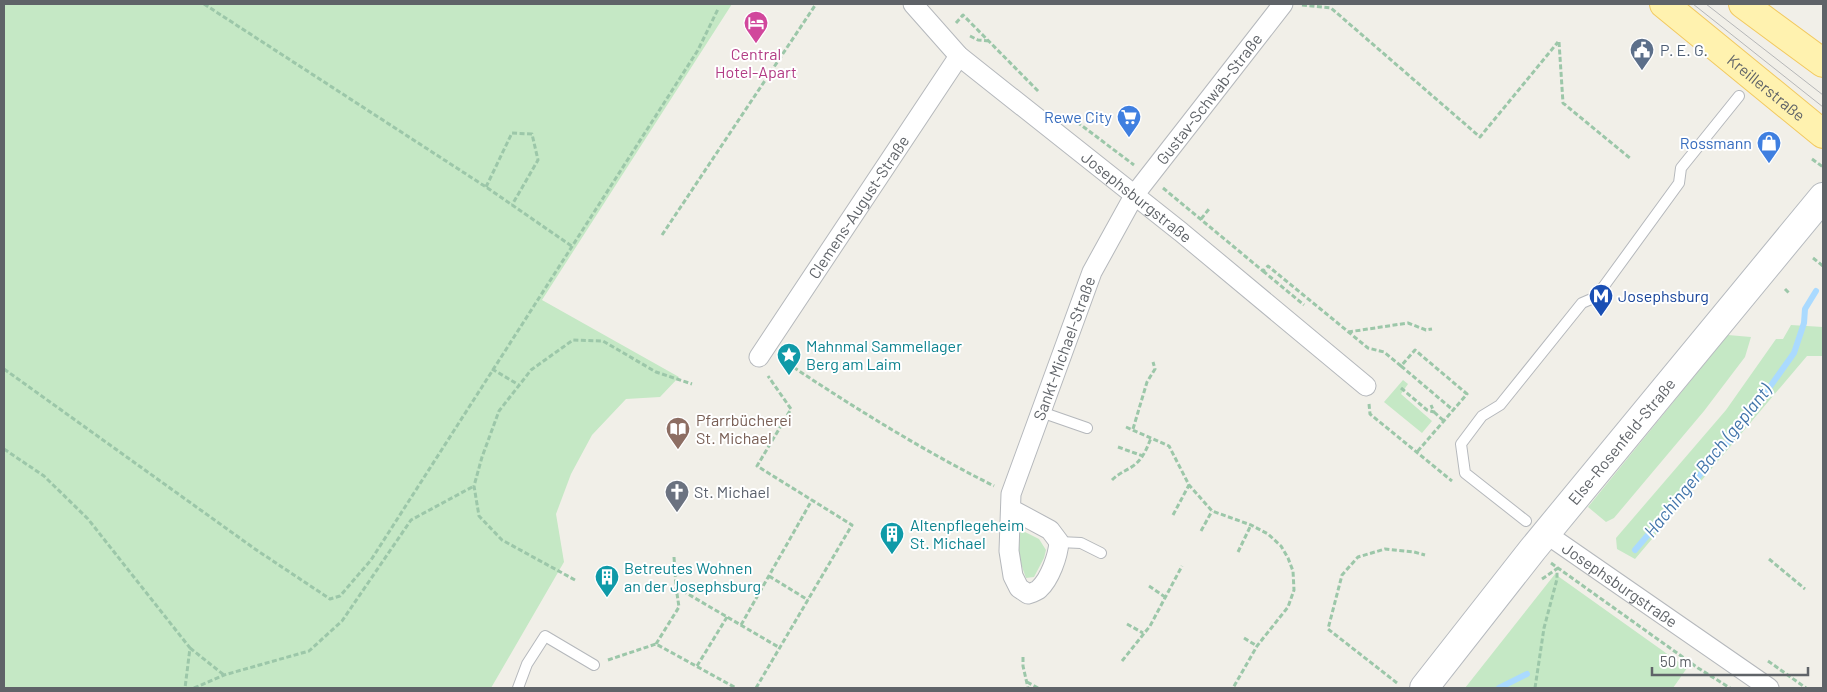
<svg xmlns="http://www.w3.org/2000/svg" width="1827" height="692" viewBox="0 0 1827 692" font-family="Barlow,sans-serif">
  <style>
    .green { fill: #c5e8c5 }
    .lines { fill: none; stroke-linecap: round; stroke-linejoin: round }
    .stream { stroke: #aadaff; stroke-width: 6 }
    .lane-casing { stroke: #b5b8bc; stroke-width: 12 }
    .street-casing { stroke: #b5b8bc; stroke-width: 21 }
    .secondary-casing { stroke: #b6babf; stroke-width: 30 }
    .primary-casing { stroke: #f2c960; stroke-width: 30 }
    .path { stroke: #9cc7a9; stroke-width: 3; stroke-dasharray: 5 2.5; stroke-linecap: butt }
    .lane { stroke: #fff; stroke-width: 10 }
    .street { stroke: #fff; stroke-width: 19 }
    .secondary { stroke: #fff; stroke-width: 28 }
    .primary { stroke: #fff2af; stroke-width: 28 }
    .tram { stroke: #b6b7b8; stroke-width: 1 }
    .labels { text-anchor: middle; stroke-width: 4; stroke-linejoin: round; paint-order: stroke }
    .service-label { font-size: 16px; fill: #4e5e75; stroke: #fff; text-anchor: start }
    .hotel-label { font-size: 16px; fill: #b23c85; stroke: #fff }
    .street-label { font-size: 16px; fill: #5f6368; stroke: #fff }
    .shop-label { font-size: 16px; fill: #366cbe; stroke: #fff; text-anchor: end }
    .transit-label { font-size: 16px; fill: #164399; stroke: #fff; text-anchor: start }
    .culture-label { font-size: 16px; fill: #0d838f; stroke: #fff; text-anchor: start }
    .education-label { font-size: 16px; fill: #785e54; stroke: #fff; text-anchor: start }
    .worship-label { font-size: 16px; fill: #5b616d; stroke: #fff; text-anchor: start }
    .water-label { font-size: 18px; font-style: italic; fill: #4174aa; stroke: #fff }
  </style>
  <rect width="100%" height="100%" fill="#f1efe8"/>
  <!-- green -->
  <path class="green" d="M4 4H732L542 300 679 377 660 397 626 399 592 435 571 474 556 514 564 562 491 688H4Z
    M1791 325 1823 327V356H1807L1635 559 1617 549 1616 538 1726 410 1776 339H1783Z
    M1728 335 1751 337 1745 357 1704 411 1614 518 1606 522 1588 507Z
    M1403 380 1408 384 1401 394 1432 421 1422 433 1384 402Z
    M1021 530 1039 539 1046 550 1044 558 1034 577 1026 578C1021 563 1013 545 1021 530Z
    M1555 574 1687 668 1673 688H1465Z"/>
  <g class="lines">
    <!-- stream -->
    <path class="stream" d="M1635 550 1742 426 1794 353 1804 323 1805 309 1816 291
      M1499 688 1527 674"/>
    <defs>
      <path id="lane" d="M1041 412 1087 428
        M1526 521 1465 473 1461 444 1482 416 1500 405 1582 303 1596 297 1679 183 1681 168 1739 96
        M1059 542 1081 543 1101 553
        M518 688 527 664 545 636 594 665"/>
      <g id="street">
        <path id="s1" d="M913 4 959 56 1181 232 1366 386"/>
        <path id="s2" d="M759 357 959 56"/>
        <path id="s3" d="M1011 509 1050 530 1059 542C1058 556 1050 579 1039 589 1037 591 1031 593 1028 594L1019 588 1013 576 1009 551 1011 494 1092 272 1135 194 1283 4"/>
        <path id="s4" d="M1545 533 1769 688"/>
      </g>
      <g id="secondary">
        <path id="s5" d="M1424 688 1533 549 1823 197"/>
      </g>
      <g id="primary">
        <path id="s6" d="M1664 4 1823 134"/>
        <path d="M1743 4 1823 63"/>
      </g>
    </defs>
    <!-- lane casing -->
    <use href="#lane" class="lane-casing"/>
    <!-- street casing -->
    <use href="#street" class="street-casing"/>
    <!-- secondary casing -->
    <use href="#secondary" class="secondary-casing"/>
    <!-- primary casing -->
    <use href="#primary" class="primary-casing"/>
    <!-- path -->
    <path class="path" d="M204 4 486 187 573 247
      M1302 5 1331 8 1480 137 1558 42
      M956 23 963 15 1039 92
      M970 36 978 40 990 41
      M1559 42 1563 103 1631 159
      M1077 122 1134 165
      M1812 159 1823 167
      M486 187 512 133 532 134 538 160 512 205
      M1163 188 1263 271 1268 266 1368 348 1384 352 1401 366 1415 350 1467 394 1417 452
      M1201 219 1209 209
      M662 235 816 4
      M1822 240H1823
      M1813 258 1823 266
      M1263 271 1304 305
      M1785 289 1789 293
      M1348 332 1408 323 1426 330 1432 329
      M781 359C850 405 920 449 994 486
      M1401 366 1453 410
      M4 369 255 549 330 599 340 596 371 560 698 50 718 9
      M492 369 519 385
      M1401 388 1427 410 1434 412 1431 405
      M1369 404 1370 414 1452 481
      M1434 412 1444 421
      M1126 427 1169 446 1189 485 1212 511 1251 525 1268 534 1281 546 1288 558 1293 571 1294 590 1288 607 1257 646 1233 688
      M1133 429 1147 382 1155 369 1153 362
      M1118 447 1143 456
      M4 449 44 476 88 519 190 648 185 688
      M1112 480C1119 473 1126 471 1133 466 1143 459 1147 448 1151 438
      M1173 515 1189 485
      M1201 531 1212 511
      M1238 552 1251 525
      M674 557 676 587 780 648
      M1769 559 1805 589
      M1551 563 1698 668 1730 688
      M769 576 808 600
      M1542 579 1558 568
      M575 580 502 540 479 516 474 486 482 457 499 411 531 370 573 340 603 341 656 372 692 384
      M1149 586 1165 597
      M1127 624 1143 633
      M741 625 812 500
      M1244 638 1257 646
      M656 644 679 607 676 587
      M190 648 224 675
      M1023 657V666L1028 688
      M608 660 656 644 736 688
      M1122 661 1150 626 1182 566
      M1768 661 1806 688
      M697 666 727 617
      M1027 682 1038 688
      M1397 683 1328 629 1342 575 1358 557 1385 549 1414 552 1425 555
      M194 688 224 675 309 651 342 621 411 520 474 486
      M756 688 852 525 757 466 791 409 768 376
      M1535 688 1544 628 1557 579V569"/>
    <!-- lane -->
    <use href="#lane" class="lane"/>
    <!-- street -->
    <use href="#street" class="street"/>
    <!-- secondary -->
    <use href="#secondary" class="secondary"/>
    <!-- primary -->
    <use href="#primary" class="primary"/>
    <!-- tram -->
    <path class="tram" d="M1693 4 1823 107
      M1706 4 1823 95"/>
  </g>
  <!-- icons -->
  <defs>
    <symbol id="hotel-pin" viewBox="-11 -11 22 30"><path d="M0 17L-7.5 6A9.5 9.5 0 1 1 7.5 6Z" fill="#d1479c" stroke="#fff"/><path d="M-6-4.5h1.5V1H6V5H4.5V3h-9V5H-6ZM-4 0a1.8 1.8 0 1 1 3.6 0ZM.5 0V-2.5h3Q6-2.5 6 0Z" fill="#fff"/></symbol>
    <symbol id="civic-pin" viewBox="-11 -11 22 30"><path d="M0 17L-7.5 6A9.5 9.5 0 1 1 7.5 6Z" fill="#5c6f8a" stroke="#fff"/><path d="M-.6-6.5H3V-4.5H.6V-3L4-1V1h2V6H-6V1h2V-1L-.6-3ZM-1.2 2.5V6h2.4V2.5Z" fill="#fff"/></symbol>
    <symbol id="supermarket-pin" viewBox="-11 -11 22 30"><path d="M0 17L-7.5 6A9.5 9.5 0 1 1 7.5 6Z" fill="#3f7fe0" stroke="#fff"/><path d="M-6-5.5h2.5l.6 2H6L4.5 2H-2.5L-4.4-4H-6ZM-1.5 3.2a1.3 1.3 0 1 0 .1 0ZM3 3.2a1.3 1.3 0 1 0 .1 0Z" fill="#fff"/></symbol>
    <symbol id="shop-pin" viewBox="-11 -11 22 30"><path d="M0 17L-7.5 6A9.5 9.5 0 1 1 7.5 6Z" fill="#3f7fe0" stroke="#fff"/><path d="M-5-2.5h2.3a2.7 3.5 0 0 1 5.4 0H5L5.5 6h-11ZM-1.5-2.5h3a1.5 2.3 0 0 0-3 0Z" fill="#fff"/></symbol>
    <symbol id="metro-pin" viewBox="-11 -11 22 30"><path d="M0 17L-7.5 6A9.5 9.5 0 1 1 7.5 6Z" fill="#1a4fb4" stroke="#fff"/><path d="M-5.5 5V-5H-3L0 0L3-5H5.5V5H3V-.5L0 4L-3-.5V5Z" fill="#fff"/></symbol>
    <symbol id="sight-pin" viewBox="-11 -11 22 30"><path d="M0 17L-7.5 6A9.5 9.5 0 1 1 7.5 6Z" fill="#0f9aa8" stroke="#fff"/><path d="M0-6L1.8-2.2L6-1.7L2.9 1.2L3.7 5.4L0 3.3L-3.7 5.4L-2.9 1.2L-6-1.7L-1.8-2.2Z" fill="#fff"/></symbol>
    <symbol id="library-pin" viewBox="-11 -11 22 30"><path d="M0 17L-7.5 6A9.5 9.5 0 1 1 7.5 6Z" fill="#8d6e63" stroke="#fff"/><path d="M-6-4Q-3-5.5-.7-3.5V5Q-3 3-6 4ZM6-4Q3-5.5 .7-3.5V5Q3 3 6 4Z" fill="#fff"/></symbol>
    <symbol id="church-pin" viewBox="-11 -11 22 30"><path d="M0 17L-7.5 6A9.5 9.5 0 1 1 7.5 6Z" fill="#6b7280" stroke="#fff"/><path d="M-1.2-6h2.4v3.5h3.3v2.4h-3.3V6h-2.4V-.1h-3.3v-2.4h3.3Z" fill="#fff"/></symbol>
    <symbol id="building-pin" viewBox="-11 -11 22 30"><path d="M0 17L-7.5 6A9.5 9.5 0 1 1 7.5 6Z" fill="#0f9aa8" stroke="#fff"/><path d="M-4-6H4V6H1V3H-1V6H-4ZM-2.5-4.3h1.7v1.8h-1.7ZM.8-4.3h1.7v1.8H.8ZM-2.5-1h1.7V.8h-1.7ZM.8-1h1.7V.8H.8Z" fill="#fff"/></symbol>
  </defs>
  <g fill-rule="evenodd">
    <use href="#hotel-pin" x="742" y="9" width="28" height="38"/>
    <use href="#civic-pin" x="1628" y="36" width="28" height="38"/>
    <use href="#supermarket-pin" x="1115" y="103" width="28" height="38"/>
    <use href="#shop-pin" x="1755" y="129" width="28" height="38"/>
    <use href="#metro-pin" x="1587" y="282" width="28" height="38"/>
    <use href="#sight-pin" x="775" y="341" width="28" height="38"/>
    <use href="#library-pin" x="664" y="415" width="28" height="38"/>
    <use href="#church-pin" x="663" y="478" width="28" height="38"/>
    <use href="#building-pin" x="878" y="520" width="28" height="38"/>
    <use href="#building-pin" x="593" y="563" width="28" height="38"/>
  </g>
  <g class="labels">
    <!-- service labels -->
    <g class="service-label">
      <text x="1660" y="56">P. E. G.</text>
    </g>
    <!-- hotel labels -->
    <g class="hotel-label">
      <text x="756" y="60">Central<tspan x="756" dy="18">Hotel-Apart</tspan></text>
    </g>
    <!-- street labels -->
    <g class="street-label">
      <text dy="6" stroke="none"><textPath href="#s6" startOffset="132">Kreillerstraße</textPath></text>
      <text dy="6" stroke="none"><textPath href="#s3" startOffset="676">Gustav-Schwab-Straße</textPath></text>
      <text dy="6" stroke="none"><textPath href="#s1" startOffset="296">Josephsburgstraße</textPath></text>
      <text dy="6" stroke="none"><textPath href="#s2" startOffset="180">Clemens-August-Straße</textPath></text>
      <text dy="6" stroke="none"><textPath href="#s3" startOffset="385">Sankt-Michael-Straße</textPath></text>
      <text dy="6" stroke="none"><textPath href="#s5" startOffset="316">Else-Rosenfeld-Straße</textPath></text>
      <text dy="6" stroke="none"><textPath href="#s4" startOffset="91">Josephsburgstraße</textPath></text>
    </g>
    <!-- shop labels -->
    <g class="shop-label">
      <text x="1112" y="123">Rewe City</text>
      <text x="1752" y="149">Rossmann</text>
    </g>
    <!-- transit labels -->
    <g class="transit-label">
      <text x="1618" y="302">Josephsburg</text>
    </g>
    <!-- culture labels -->
    <g class="culture-label">
      <text x="806" y="352">Mahnmal Sammellager<tspan x="806" dy="18">Berg am Laim</tspan></text>
      <text x="910" y="531">Altenpflegeheim<tspan x="910" dy="18">St. Michael</tspan></text>
      <text x="624" y="574">Betreutes Wohnen<tspan x="624" dy="18">an der Josephsburg</tspan></text>
    </g>
    <!-- education labels -->
    <g class="education-label">
      <text x="696" y="426">Pfarrbücherei<tspan x="696" dy="18">St. Michael</tspan></text>
    </g>
    <!-- worship labels -->
    <g class="worship-label">
      <text x="694" y="498">St. Michael</text>
    </g>
    <!-- water labels -->
    <g class="water-label">
      <text transform="translate(1708 461) rotate(-51)" y="6">Hachinger Bach (geplant)</text>
    </g>
  </g>
  <!-- border -->
  <rect width="1827" height="692" fill="none" stroke="#5f6368" stroke-width="10"/>
  <!-- scale -->
  <path d="M1652 667v8h156v-8" fill="none" stroke="#5f6368" stroke-width="2.5"/>
  <text x="1660" y="667" font-size="15" fill="#5f6368" stroke="#ffffff" stroke-width="4" paint-order="stroke">50 m</text>
</svg>
